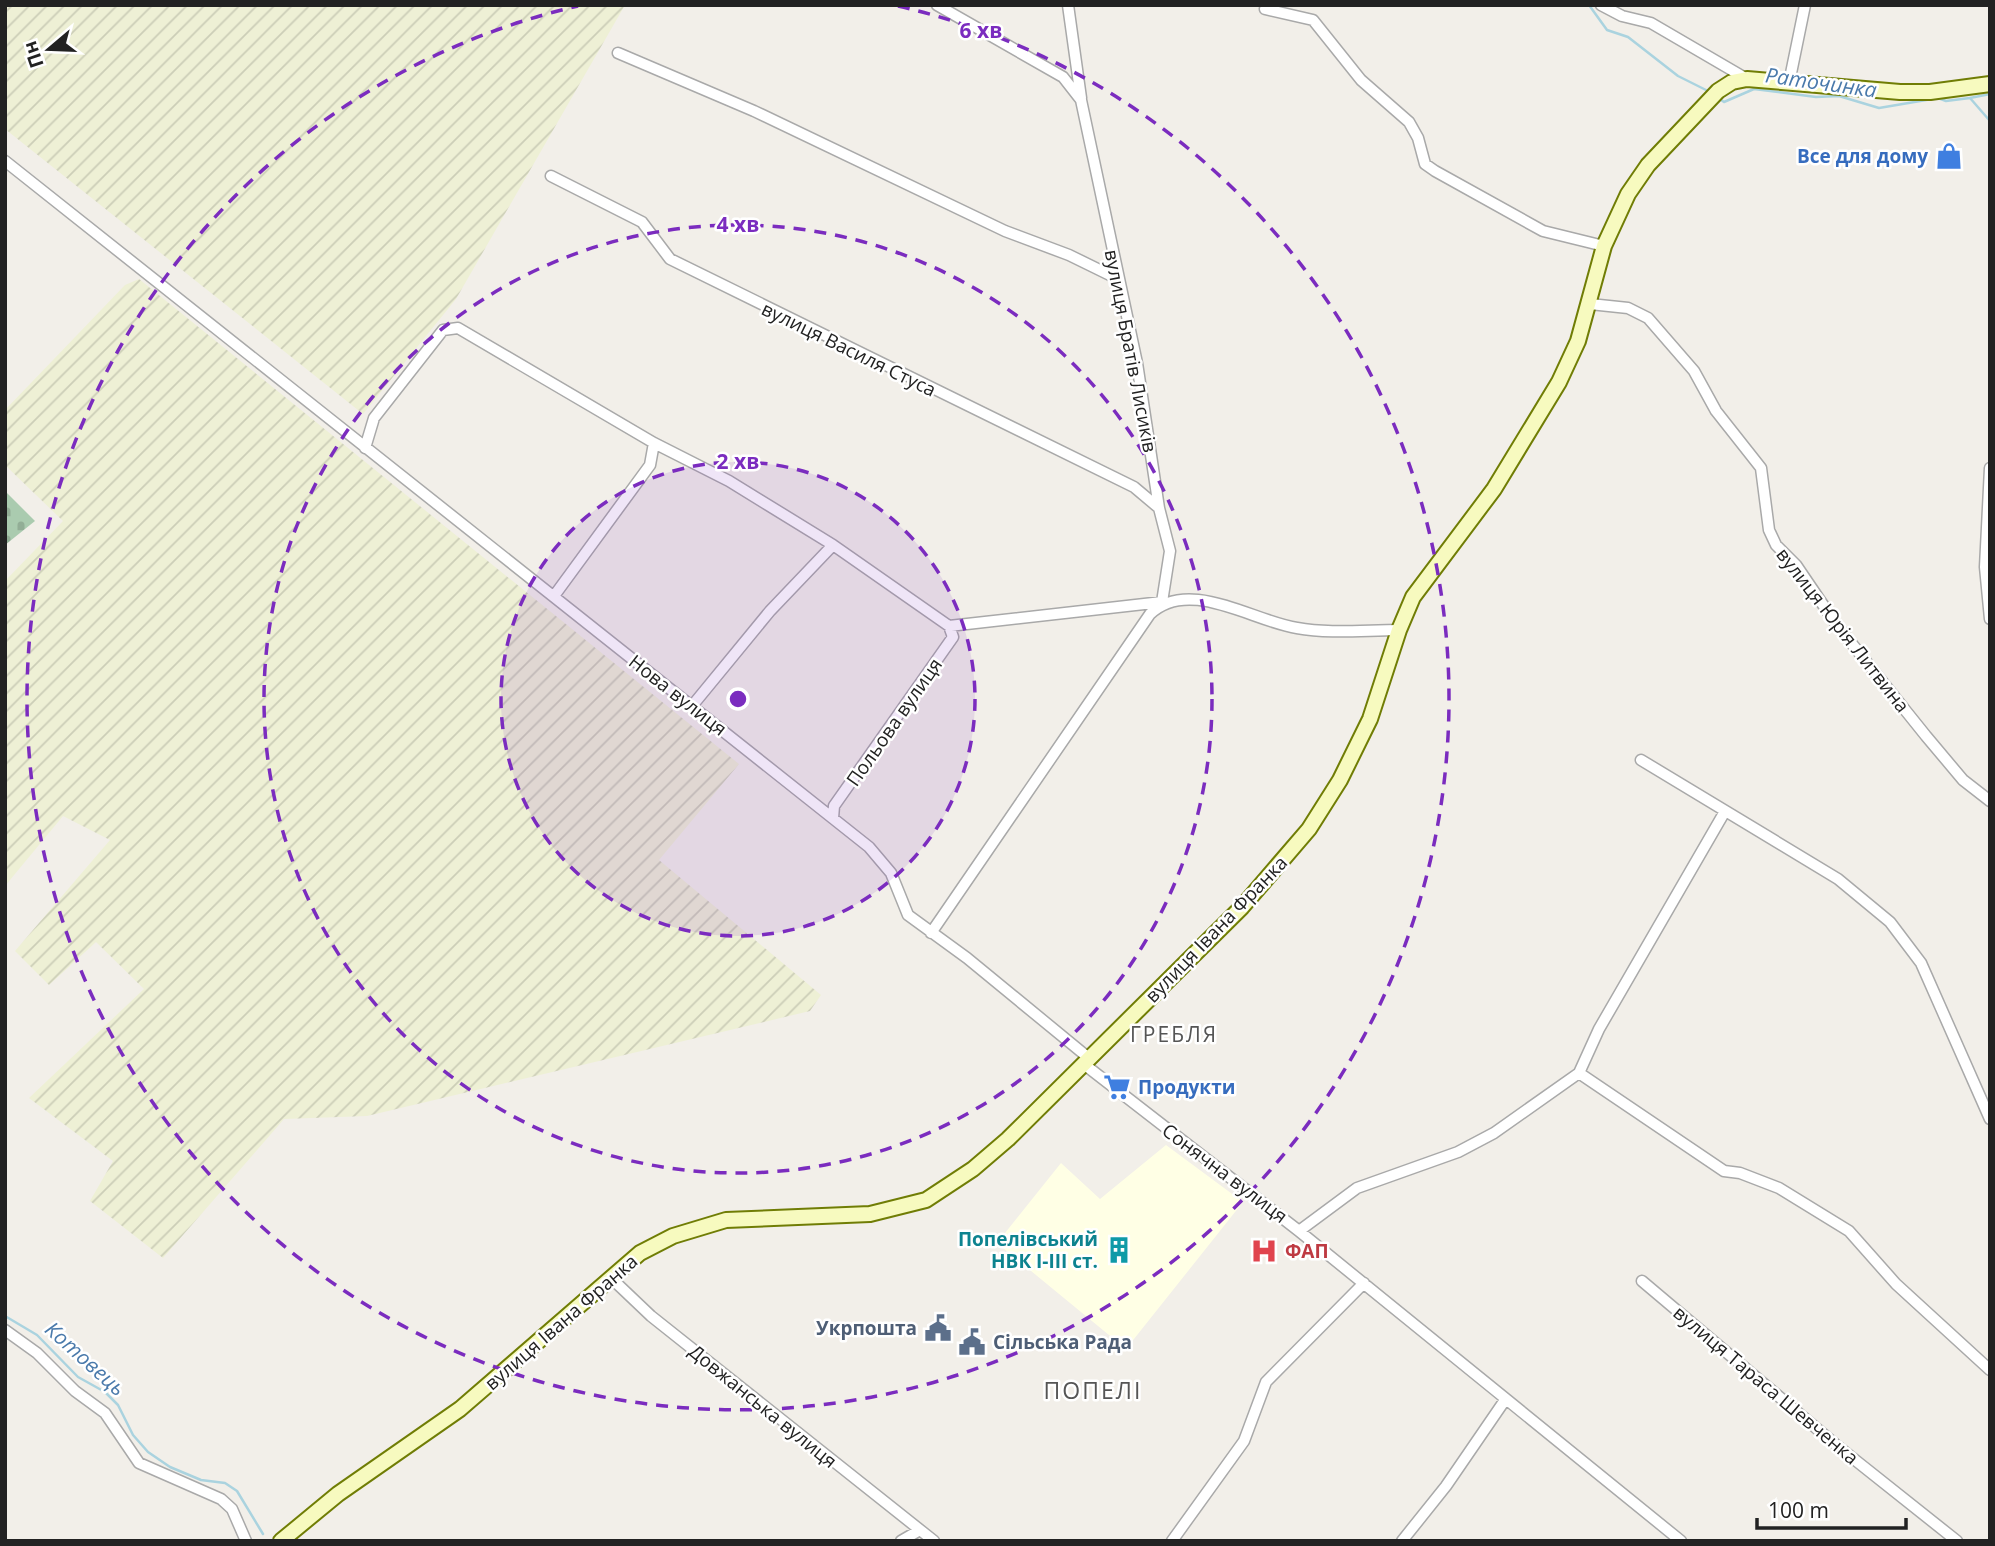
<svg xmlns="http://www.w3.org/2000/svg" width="1995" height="1546" viewBox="0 0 1995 1546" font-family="'Open Sans',sans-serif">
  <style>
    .education { fill: #ffffe5 }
    .farmland { fill: url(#farmland-furrows) }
    .cemetery { fill: url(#cemetery-stones) }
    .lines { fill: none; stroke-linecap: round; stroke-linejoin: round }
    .stream { stroke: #aad3df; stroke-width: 2.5 }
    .street-casing { stroke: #a9a9a9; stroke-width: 13 }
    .secondary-casing { stroke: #707d05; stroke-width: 18 }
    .street { stroke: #fff; stroke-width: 10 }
    .secondary { stroke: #f7fabf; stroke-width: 14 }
    .ring { fill: none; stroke: #7b2cbf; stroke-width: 3.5; stroke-dasharray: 12 9 }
    .labels { text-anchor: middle; stroke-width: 5; stroke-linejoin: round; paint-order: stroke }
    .shop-label { font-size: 19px; font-weight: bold; fill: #366cbe; stroke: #fff; text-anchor: end }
    .street-label { font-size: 19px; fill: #222; stroke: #fff }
    .culture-label { font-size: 19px; font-weight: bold; fill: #0d838f; stroke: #fff; text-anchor: end }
    .health-label { font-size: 19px; font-weight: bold; fill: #be3a42; stroke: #fff; text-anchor: start }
    .service-label { font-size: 19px; font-weight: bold; fill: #4e5e75; stroke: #fff; text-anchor: end }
    .water-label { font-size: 21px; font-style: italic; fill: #4a7aab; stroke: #fff }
    .neighbourhood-label { font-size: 21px; letter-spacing: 2px; fill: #555; stroke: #fff }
    .quarter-label { font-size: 23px; letter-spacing: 2px; fill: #555; stroke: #fff }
    .centre { fill: #7b2cbf; stroke: #fff; stroke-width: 3.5 }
    .ring-label { font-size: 21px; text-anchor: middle; font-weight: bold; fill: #7b2cbf; stroke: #fff; stroke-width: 5; stroke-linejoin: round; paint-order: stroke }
  </style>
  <defs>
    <pattern id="farmland-furrows" width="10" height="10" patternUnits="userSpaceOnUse" patternTransform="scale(1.75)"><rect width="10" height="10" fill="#eef0d5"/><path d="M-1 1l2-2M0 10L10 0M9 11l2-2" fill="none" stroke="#ccceb7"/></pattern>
    <pattern id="cemetery-stones" width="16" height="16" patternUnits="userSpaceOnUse" patternTransform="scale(1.75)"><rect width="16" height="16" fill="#aacbaf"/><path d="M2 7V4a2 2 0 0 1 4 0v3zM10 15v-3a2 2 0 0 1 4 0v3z" fill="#92ae96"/></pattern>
  </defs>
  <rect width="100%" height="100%" fill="#f2efe9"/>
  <!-- education -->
  <path class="education" d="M1166 1145 1243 1202 1126 1349 997 1243 1061 1163 1100 1199Z"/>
  <!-- farmland -->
  <path class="farmland" d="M5 5H625L456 299 363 414 5 129Z
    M139 279 739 764 659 860 821 995 810 1011 367 1116 284 1119 163 1258 90 1201 113 1161 29 1098 144 989 96 942 49 985 15 951 110 840 63 816 5 886V581L63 521 5 465V410L125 285Z"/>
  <!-- cemetery -->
  <path class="cemetery" d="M5 491 35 521 5 545Z"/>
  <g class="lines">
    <!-- stream -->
    <path class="stream" d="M1589 5 1607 30 1628 37 1678 76 1710 92
      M1718 98 1724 102 1754 89 1816 97 1839 96 1879 108 1938 98 1946 101 1970 98 1990 121
      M1970 98 1990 94
      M5 1316 37 1335 78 1377 105 1392 118 1405 133 1435 148 1452 170 1467 201 1480 225 1483 237 1491 263 1534"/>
    <defs>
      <path id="street" d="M1068 5 1081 98
        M1601 5 1622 16 1651 23 1747 79
        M1265 9 1313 20 1361 80 1409 122 1418 138 1425 164 1435 171 1543 231 1604 246
        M618 53 754 111 1005 231 1069 255 1118 279
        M1789 83 1805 5
        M5 161 869 847 891 873 908 915 967 958 1090 1059
        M551 176 642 222 670 259 1134 487 1159 508
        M1590 304 1628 308 1648 318 1694 371 1716 411 1761 468 1769 530 1776 545 1796 565 1836 624 1926 736 1963 780 1990 801
        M365 448 374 418 443 330 458 328 654 443 729 481 833 545 949 626 1162 602 1170 551 1159 508 1137 363 1081 100 1063 77 937 5
        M1990 468 1985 567 1990 619
        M554 596 650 465 654 443
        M692 706 770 611 833 545
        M1641 760 1838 879 1890 922 1921 963 1990 1119
        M833 818 834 806 953 637 949 626
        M931 933 1150 614C1189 577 1252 621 1297 628 1329 634 1365 630 1399 630
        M1085 1065 1299 1231 1681 1541
        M1579 1073 1724 1171 1740 1173 1779 1188 1849 1231 1896 1284 1990 1370
        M1299 1231 1357 1188 1458 1152 1494 1133 1579 1073 1599 1029 1724 813
        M610 1277 651 1316 934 1541
        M1642 1281 1835 1444 1957 1541
        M5 1330 37 1353 75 1391 105 1413 139 1463 221 1499 232 1509 246 1541
        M901 1541 920 1530
        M1172 1541 1244 1441 1266 1382 1364 1283
        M1402 1541 1446 1486 1505 1400"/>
      <path id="secondary" d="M281 1541 338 1494 460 1409 640 1253 673 1236 726 1220 870 1214 926 1200 973 1169 1008 1139 1242 907 1309 829 1340 780 1370 719 1399 630 1413 597 1494 489 1559 382 1578 341 1604 246 1628 194 1648 165 1718 91 1732 82 1747 79 1900 92H1930L1990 84"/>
    </defs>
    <!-- street casing -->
    <use href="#street" class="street-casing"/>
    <!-- secondary casing -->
    <use href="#secondary" class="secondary-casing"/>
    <!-- street -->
    <use href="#street" class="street"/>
    <!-- secondary -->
    <use href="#secondary" class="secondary"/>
  </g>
  <!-- distance rings -->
  <circle cx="738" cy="699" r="237" fill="#7b2cbf" fill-opacity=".12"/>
  <g class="ring">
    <circle cx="738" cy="699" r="237"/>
    <circle cx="738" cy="699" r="474"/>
    <path d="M898 6A711 711 0 1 1 578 6"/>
  </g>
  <!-- icons -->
  <defs>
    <symbol id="shop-bare" viewBox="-9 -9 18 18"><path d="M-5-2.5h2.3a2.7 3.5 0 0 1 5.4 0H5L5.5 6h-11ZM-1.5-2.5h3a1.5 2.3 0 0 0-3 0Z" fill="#3f7fe0" stroke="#fff" stroke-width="2.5" paint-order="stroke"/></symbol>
    <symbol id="supermarket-bare" viewBox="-9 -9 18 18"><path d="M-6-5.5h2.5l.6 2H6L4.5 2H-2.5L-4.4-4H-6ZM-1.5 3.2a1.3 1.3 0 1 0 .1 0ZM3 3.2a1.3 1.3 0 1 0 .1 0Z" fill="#3f7fe0" stroke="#fff" stroke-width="2.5" paint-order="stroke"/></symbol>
    <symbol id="building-bare" viewBox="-9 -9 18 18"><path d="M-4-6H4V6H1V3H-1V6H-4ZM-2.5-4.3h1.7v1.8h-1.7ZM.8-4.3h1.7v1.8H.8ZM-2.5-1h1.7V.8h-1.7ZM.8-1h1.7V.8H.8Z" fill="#0f9aa8" stroke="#fff" stroke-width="2.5" paint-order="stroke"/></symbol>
    <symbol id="hospital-bare" viewBox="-9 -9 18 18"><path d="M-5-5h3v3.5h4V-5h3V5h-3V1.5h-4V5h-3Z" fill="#e0444e" stroke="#fff" stroke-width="2.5" paint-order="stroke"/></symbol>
    <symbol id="civic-bare" viewBox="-9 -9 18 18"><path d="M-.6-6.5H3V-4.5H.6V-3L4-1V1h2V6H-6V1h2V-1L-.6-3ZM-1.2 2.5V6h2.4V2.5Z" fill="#5c6f8a" stroke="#fff" stroke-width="2.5" paint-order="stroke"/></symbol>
  </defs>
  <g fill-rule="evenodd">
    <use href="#shop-bare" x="1930" y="137" width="38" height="38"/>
    <use href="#supermarket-bare" x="1098" y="1068" width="38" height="38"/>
    <use href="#building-bare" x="1100" y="1231" width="38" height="38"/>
    <use href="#hospital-bare" x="1245" y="1232" width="38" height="38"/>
    <use href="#civic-bare" x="919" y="1309" width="38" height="38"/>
    <use href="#civic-bare" x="953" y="1323" width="38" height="38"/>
  </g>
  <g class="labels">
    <!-- shop labels -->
    <g class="shop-label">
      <text x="1928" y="163">Все для дому</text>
      <text x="1138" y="1094" text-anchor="start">Продукти</text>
    </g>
    <!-- street labels -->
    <g class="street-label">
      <text transform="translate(849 349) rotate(26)" y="7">вулиця Василя Стуса</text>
      <text transform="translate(1131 351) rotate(79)" y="7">вулиця Братів Лисиків</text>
      <text transform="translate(1843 630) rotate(52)" y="7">вулиця Юрія Литвина</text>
      <text transform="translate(678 695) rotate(38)" y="7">Нова вулиця</text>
      <text transform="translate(894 722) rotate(-55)" y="7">Польова вулиця</text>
      <text transform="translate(1216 929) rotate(-46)" y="7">вулиця Івана Франка</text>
      <text transform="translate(1225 1173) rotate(37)" y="7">Сонячна вулиця</text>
      <text transform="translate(561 1322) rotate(-41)" y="7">вулиця Івана Франка</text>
      <text transform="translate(1766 1385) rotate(40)" y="7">вулиця Тараса Шевченка</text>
      <text transform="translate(763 1406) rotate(39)" y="7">Довжанська вулиця</text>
    </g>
    <!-- culture labels -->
    <g class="culture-label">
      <text x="1098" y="1246">Попелівський<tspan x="1098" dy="22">НВК І-ІІІ ст.</tspan></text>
    </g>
    <!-- health labels -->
    <g class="health-label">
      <text x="1285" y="1258">ФАП</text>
    </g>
    <!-- service labels -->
    <g class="service-label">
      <text x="917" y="1335">Укрпошта</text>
      <text x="993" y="1349" text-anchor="start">Сільська Рада</text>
    </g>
    <!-- water labels -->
    <g class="water-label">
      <text transform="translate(1821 83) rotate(8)" y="7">Раточинка</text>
      <text transform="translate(85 1359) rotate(42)" y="7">Котовець</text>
    </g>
    <!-- neighbourhood labels -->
    <g class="neighbourhood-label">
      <text x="1174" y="1042">ГРЕБЛЯ</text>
    </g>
    <!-- quarter labels -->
    <g class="quarter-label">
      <text x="1093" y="1399">ПОПЕЛІ</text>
    </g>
  </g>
  <circle cx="738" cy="699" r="10" class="centre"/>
  <g class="ring-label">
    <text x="981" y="38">6 хв</text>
    <text x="738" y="232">4 хв</text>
    <text x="738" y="469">2 хв</text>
  </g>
  <!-- border -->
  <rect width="1995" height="1546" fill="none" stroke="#222222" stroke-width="14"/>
  <!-- north arrow -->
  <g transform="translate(49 49) rotate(251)" stroke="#ffffff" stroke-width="5" paint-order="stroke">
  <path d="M0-5L12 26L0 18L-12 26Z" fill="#222222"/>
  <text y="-10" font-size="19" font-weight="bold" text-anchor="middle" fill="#222222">Пн</text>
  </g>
  <!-- scale -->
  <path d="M1757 1518v10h149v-10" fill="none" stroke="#222222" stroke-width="3.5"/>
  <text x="1768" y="1518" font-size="21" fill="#222222" stroke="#ffffff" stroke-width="5" paint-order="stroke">100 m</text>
</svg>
